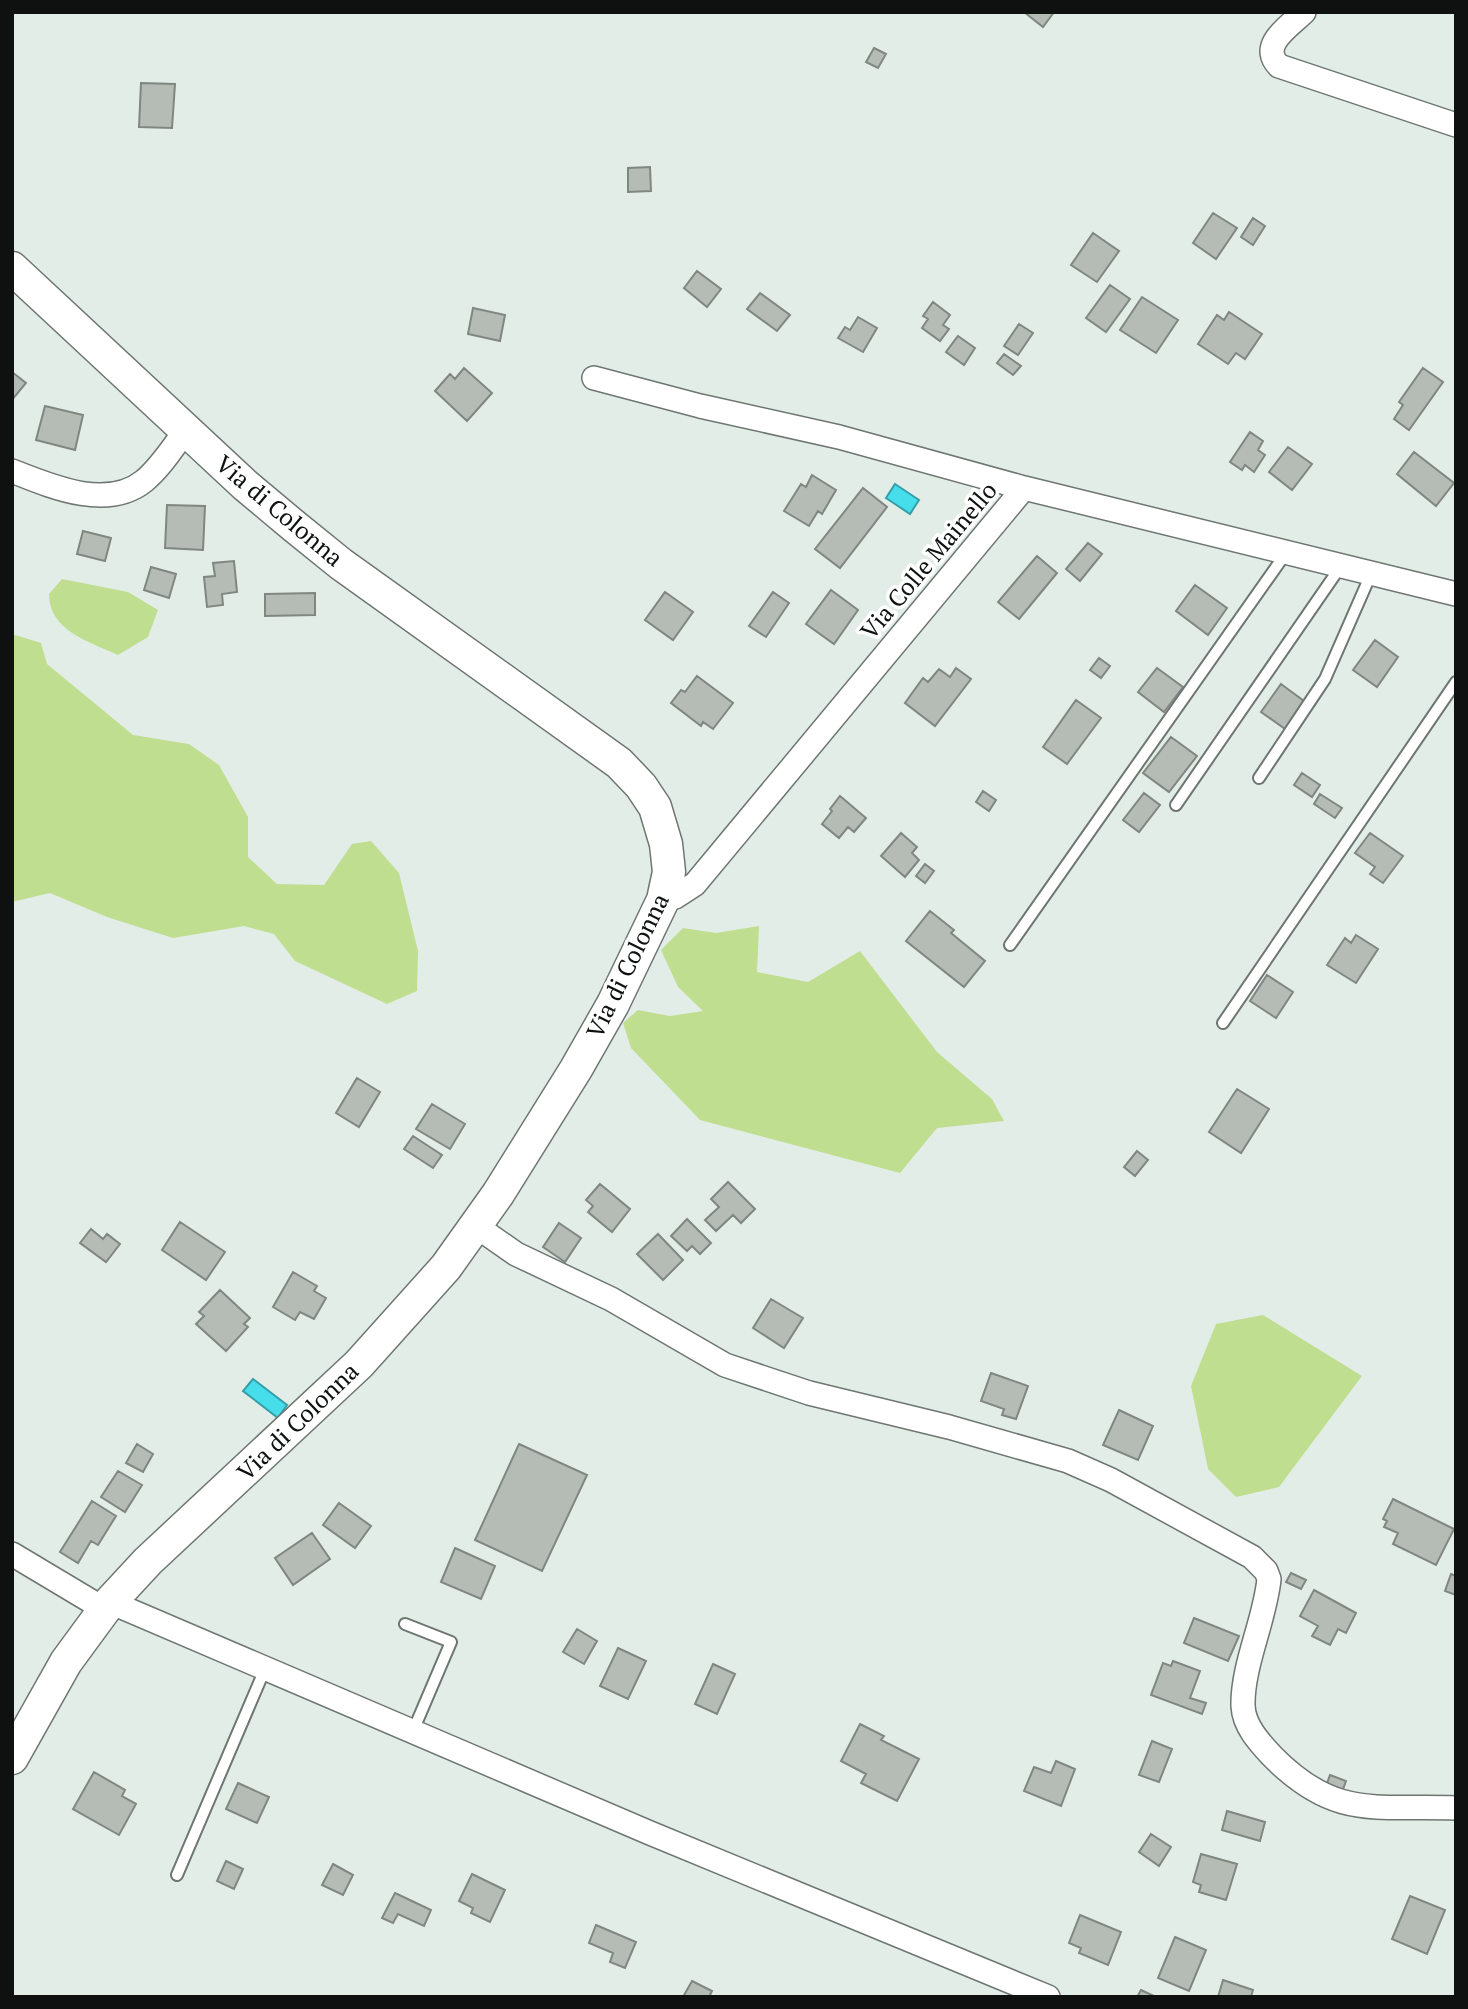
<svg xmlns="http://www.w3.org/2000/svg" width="1468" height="2009" viewBox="0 0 1468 2009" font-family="'PT Serif',serif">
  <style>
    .green { fill: #c0de90 }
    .water { fill: #45deea; stroke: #34a0a9; stroke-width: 2 }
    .building { fill: #b5bbb5; stroke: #808680; stroke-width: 2 }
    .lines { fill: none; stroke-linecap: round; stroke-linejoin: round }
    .lane-casing { stroke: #6e7672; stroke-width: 14 }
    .street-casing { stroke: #6e7672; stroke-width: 26 }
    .secondary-casing { stroke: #6e7672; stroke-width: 35 }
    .lane { stroke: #fff; stroke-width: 10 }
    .street { stroke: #fff; stroke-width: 23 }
    .secondary { stroke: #fff; stroke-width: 32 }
    .labels { text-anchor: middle; stroke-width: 7; stroke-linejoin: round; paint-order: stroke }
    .street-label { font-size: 24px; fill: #0e1110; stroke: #fff }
  </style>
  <rect width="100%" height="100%" fill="#e3ede8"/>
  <!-- green -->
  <path class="green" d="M62 579 128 592 158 610 148 637 118 655C90 642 49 631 49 594Z
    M12 634 41 643 47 664 133 735 189 744 219 765 248 817V857L277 884 324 885 352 844 371 841 399 873 418 951 417 991 387 1004 295 961 274 934 244 926 173 938 107 917 50 893 12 902Z
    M759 926 757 972 808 982 860 951 937 1052 992 1099 1004 1121 937 1128 900 1173 700 1120 631 1048 623 1023 638 1010 670 1016 703 1011 678 987 661 950 683 928 716 933Z
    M1263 1315 1362 1376 1279 1487 1236 1497 1208 1469 1191 1386 1216 1324Z"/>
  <!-- water -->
  <path class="water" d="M895 484 919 500 910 514 886 498Z
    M253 1379 287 1405 278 1418 243 1391Z"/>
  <!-- building -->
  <path class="building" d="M1024 12H1054L1043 27Z
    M874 48 886 54 878 68 866 62Z
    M141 83 175 84 172 128 139 127Z
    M650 167 651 191 628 192V168Z
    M1213 213 1237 228 1216 259 1193 243Z
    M1253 218 1265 226 1253 245 1241 237Z
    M1093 233 1119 251 1097 282 1071 265Z
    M697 271 721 289 707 307 684 288Z
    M1110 285 1130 299 1106 332 1086 318Z
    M760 293 790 315 777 331 747 309Z
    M1142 297 1178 320 1156 353 1120 330Z
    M933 302 950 315 943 325 949 329 940 341 922 328 928 319 923 316Z
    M473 308 505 315 500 341 468 334Z
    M1229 312 1262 334 1245 359 1236 353 1228 364 1198 344 1217 315 1224 320Z
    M858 317 877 328 863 352 838 338 845 327 850 330Z
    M1019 324 1033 333 1018 355 1004 346Z
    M958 336 975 348 964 365 946 352Z
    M1004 354 1021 366 1013 375 997 363Z
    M464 368 492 393 467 421 435 391 450 374 455 379Z
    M1423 368 1443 382 1409 430 1394 419 1403 405 1399 402Z
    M12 372 26 383 12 400Z
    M45 406 83 415 75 450 36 440Z
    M1250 432 1263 441 1258 450 1265 455 1254 472 1245 465 1242 470 1230 462Z
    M1288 447 1312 464 1292 490 1269 472Z
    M1414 452 1454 483 1436 506 1397 474Z
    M812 475 836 490 822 514 818 511 809 526 784 511 801 484 806 487Z
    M863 488 887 507 840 568 815 549Z
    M167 505 205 506 203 550 165 548Z
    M83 531 111 538 105 561 77 554Z
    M1088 543 1102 554 1080 581 1066 569Z
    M1037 556 1057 573 1019 619 998 602Z
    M234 561 237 592 222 594 223 605 207 607 204 577 215 576 213 563Z
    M151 567 176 574 169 598 144 590Z
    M1195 585 1227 608 1208 635 1176 611Z
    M831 590 858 610 834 644 806 624Z
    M665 592 693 612 673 640 645 620Z
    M773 592 789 603 766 637 749 626Z
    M315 593V615L265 616V594Z
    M1375 640 1398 657 1377 687 1353 670Z
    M1099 658 1110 666 1101 678 1090 670Z
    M956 668 971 679 935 726 905 703 923 678 928 682 939 669 950 677Z
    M1157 668 1183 687 1164 712 1138 692Z
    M697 676 733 703 713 729 703 722 701 726 671 703 681 690 685 692Z
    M1281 684 1308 704 1288 731 1261 712Z
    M1076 700 1101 718 1067 764 1043 747Z
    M1171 737 1197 756 1169 792 1143 773Z
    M1302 773 1320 785 1312 797 1294 785Z
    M983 791 996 800 989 811 976 802Z
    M1144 793 1160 805 1139 832 1123 820Z
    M1320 794 1342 808 1335 818 1314 804Z
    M840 796 866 818 854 832 848 827 839 838 822 824 832 811 830 809Z
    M901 833 917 847 912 853 919 860 905 877 881 856Z
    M1370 833 1403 856 1383 883 1370 874 1375 867 1355 853Z
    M925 864 934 871 925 883 916 876Z
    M930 911 954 930 951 933 985 961 964 987 906 941Z
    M1356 935 1378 949 1356 983 1327 965 1345 938 1351 943Z
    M1267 975 1293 992 1276 1018 1250 1001Z
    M357 1078 380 1092 359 1127 336 1113Z
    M1237 1089 1269 1109 1241 1153 1209 1132Z
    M432 1104 465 1124 450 1149 416 1129Z
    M413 1136 442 1155 433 1168 404 1149Z
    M1137 1151 1148 1160 1135 1176 1124 1167Z
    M728 1182 755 1209 741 1223 733 1215 716 1231 705 1220 719 1207 711 1199Z
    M600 1184 630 1209 612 1232 588 1212 593 1206 586 1200Z
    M687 1219 711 1243 700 1254 692 1246 687 1251 671 1236Z
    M180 1222 225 1252 206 1280 162 1250Z
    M559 1223 581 1238 565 1262 543 1247Z
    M91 1229 103 1239 107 1234 120 1244 106 1262 80 1243Z
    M658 1234 683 1260 663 1280 637 1254Z
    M293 1272 317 1286 314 1291 326 1298 314 1319 300 1312 295 1320 273 1307Z
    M220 1290 250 1318 244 1324 248 1327 226 1351 196 1324 204 1316 199 1312Z
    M771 1299 803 1318 784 1348 753 1328Z
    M991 1373 1028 1386 1016 1419 1002 1415 1004 1409 981 1401Z
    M1119 1410 1153 1426 1138 1460 1103 1445Z
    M137 1444 153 1454 143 1472 126 1463Z
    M519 1444 587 1475 542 1571 475 1540Z
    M118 1471 142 1485 125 1512 101 1497Z
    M1393 1499 1454 1529 1436 1565 1393 1544 1398 1533 1384 1527 1387 1521 1383 1519Z
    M92 1501 116 1516 98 1545 91 1541 78 1563 60 1552Z
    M339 1503 371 1526 355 1548 323 1525Z
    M312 1533 330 1559 293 1585 275 1558Z
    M455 1548 495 1566 481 1599 441 1582Z
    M1291 1573 1306 1580 1301 1589 1286 1582Z
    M1451 1574 1456 1576V1595L1445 1591Z
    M1314 1590 1356 1613 1346 1633 1338 1629 1330 1645 1312 1636 1318 1626 1300 1616Z
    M1194 1618 1239 1636 1228 1661 1184 1643Z
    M577 1629 597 1641 584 1664 563 1652Z
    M618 1648 646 1661 628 1699 600 1686Z
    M1173 1661 1200 1671 1190 1698 1206 1703 1202 1714 1151 1695 1163 1663 1171 1666Z
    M713 1664 735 1674 717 1714 695 1704Z
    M860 1724 884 1736 881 1740 919 1759 897 1801 861 1783 866 1774 841 1761Z
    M1152 1741 1172 1749 1159 1782 1139 1775Z
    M1056 1761 1075 1769 1061 1806 1024 1791 1034 1767 1051 1773Z
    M94 1772 125 1790 122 1796 136 1804 119 1835 73 1809Z
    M1330 1775 1346 1781 1342 1792 1326 1786Z
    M238 1783 269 1797 257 1823 226 1809Z
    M1227 1811 1265 1822 1260 1841 1222 1830Z
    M1151 1834 1171 1847 1159 1866 1139 1852Z
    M1201 1854 1237 1864 1226 1900 1199 1892 1201 1885 1193 1882Z
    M226 1861 243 1869 234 1889 217 1881Z
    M333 1864 353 1875 343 1895 322 1885Z
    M472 1874 505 1890 490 1922 471 1913 473 1908 459 1901Z
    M395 1893 431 1910 424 1926 398 1914 393 1923 382 1918Z
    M1410 1896 1445 1910 1427 1954 1392 1939Z
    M1080 1915 1121 1932 1108 1965 1079 1953 1081 1948 1069 1943Z
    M596 1925 636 1942 625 1968 610 1962 613 1953 589 1943Z
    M1175 1937 1206 1950 1189 1991 1158 1978Z
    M1223 1980 1253 1990 1251 1997H1218Z
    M692 1981 712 1991 709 1997H683Z
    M1141 1990 1156 1997H1137Z"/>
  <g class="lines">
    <defs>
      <path id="lane" d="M1259 778 1325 679 1371 574
        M1176 805 1341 566
        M1010 945 1286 553
        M1223 1023 1456 682
        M405 1624 451 1642 413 1731
        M177 1875 265 1669"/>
      <path id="street" d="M1304 12C1290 26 1258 45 1279 66L1456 125
        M594 378 700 406 839 437 1024 488
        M12 471C50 486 107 511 144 481 161 467 173 447 186 430
        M663 900 675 897 695 884 1024 488 1456 594
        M476 1226 516 1254 611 1299 725 1365 809 1393 949 1427 1068 1461 1111 1480 1252 1557 1266 1571 1269 1579C1265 1620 1242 1666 1243 1706 1244 1726 1259 1742 1272 1756 1335 1820 1375 1805 1456 1808
        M12 1554 104 1609
        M110 1602 650 1833 1048 1997"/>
      <path id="secondary" d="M12 268 245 485 294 526 341 564 619 763 641 786 655 807 666 844 669 872 663 900 613 1004 576 1069 498 1194 446 1267 359 1364 148 1561 110 1602 66 1662 12 1758"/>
    </defs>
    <!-- lane casing -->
    <use href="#lane" class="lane-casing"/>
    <!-- street casing -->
    <use href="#street" class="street-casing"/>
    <!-- secondary casing -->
    <use href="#secondary" class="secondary-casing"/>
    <!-- lane -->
    <use href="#lane" class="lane"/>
    <!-- street -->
    <use href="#street" class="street"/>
    <!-- secondary -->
    <use href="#secondary" class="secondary"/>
  </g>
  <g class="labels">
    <!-- street labels -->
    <g class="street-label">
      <text transform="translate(279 511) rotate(40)" y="8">Via di Colonna</text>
      <text transform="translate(929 561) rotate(-50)" y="8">Via Colle Mainello</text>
      <text transform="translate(628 966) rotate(-64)" y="8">Via di Colonna</text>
      <text transform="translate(298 1422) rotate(-44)" y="8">Via di Colonna</text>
    </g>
  </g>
  <!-- border -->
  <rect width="1468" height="2009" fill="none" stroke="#0e1110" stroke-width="28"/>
</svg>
